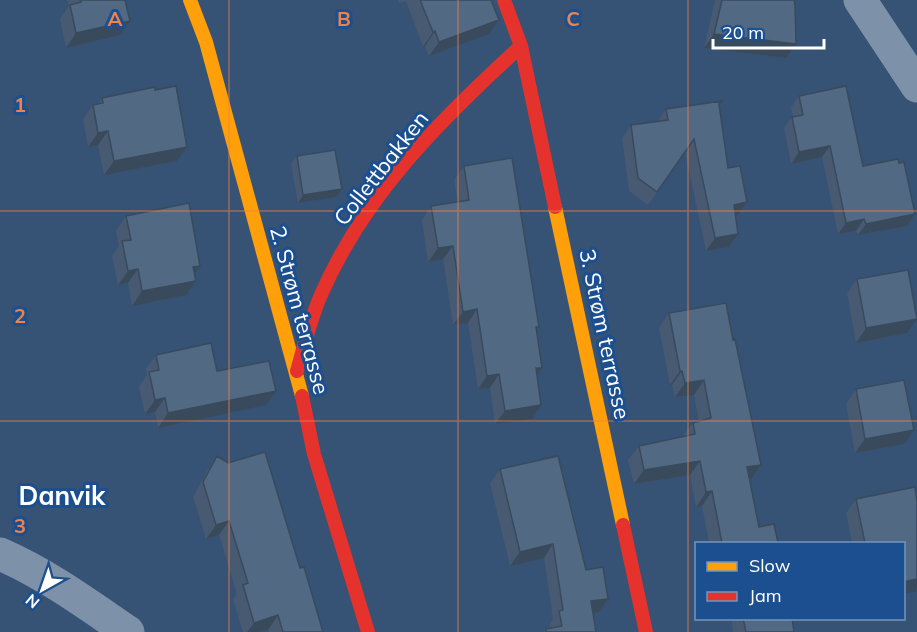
<svg xmlns="http://www.w3.org/2000/svg" width="917" height="632" viewBox="0 0 917 632" font-family="Mulish,sans-serif">
  <style>
    .lines { fill: none; stroke-linecap: round; stroke-linejoin: round }
    .street { stroke: #7d92a8; stroke-width: 33 }
    .slow { stroke: #ff9f0a; stroke-width: 14 }
    .jam { stroke: #e5322d; stroke-width: 14 }
    .wall { fill: #475a72 }
    .shaded-wall { fill: #394a5c }
    .building { fill: #526984; stroke: #394a5c; stroke-width: 1.5 }
    .grid { fill: none; stroke: #ee8249; stroke-width: 1.5; stroke-opacity: 0.55 }
    .labels { text-anchor: middle; stroke-width: 6; stroke-linejoin: round; paint-order: stroke }
    .street-label { font-size: 22px; fill: #fff; stroke: #1b4f8f }
    .quarter-label { font-size: 26px; font-weight: bold; fill: #fff; stroke: #1b4f8f }
    .grid-label { font-size: 20px; text-anchor: middle; font-weight: bold; fill: #ee8249; stroke: #1b4f8f; stroke-width: 6; stroke-linejoin: round; paint-order: stroke }
  </style>
  <rect width="100%" height="100%" fill="#365274"/>
  <g class="lines">
    <!-- street -->
    <path class="street" d="M860 0 917 86
      M0 554C46 574 87 604 128 632"/>
    <!-- slow -->
    <path class="slow" d="M190 0 206 42 302 396
      M555 207 623 525"/>
    <!-- jam -->
    <path class="jam" d="M504 0 521 46 555 207
      M297 371C304 346 310 321 320 297 363 196 441 119 521 46
      M302 396 314 454 368 632
      M623 525 646 632"/>
  </g>
  <!-- wall -->
  <path class="wall" d="M67 0H125L130 21 120 35 66 48 60 19 69 6Z
    M398 0H491L499 20 489 34 429 56 425 46 423 47 406 1 399 3Z
    M715 0H794L796 44 786 58 704 48Z
    M155 90 187 147 177 161 104 175 98 145 88 147 83 119 93 105 98 104 102 98Z
    M799 96 863 166 915 214 907 226 858 235 856 231 838 234 822 157 791 164 784 128 792 117H793L791 107Z
    M719 104 728 168 747 202 738 215H735L738 234 729 247 706 251 685 152 648 205 629 191 622 138 631 125 657 122 666 109Z
    M297 156 336 197 298 203 291 164Z
    M464 166 536 330 537 375 532 419 495 424 490 388 478 389 468 323 453 325 443 259 428 262 422 220 431 206 458 202 454 180Z
    M126 216 200 266 194 274 196 281 186 295 132 306 128 283 118 285 112 256 119 246 116 231Z
    M857 279 907 333 856 343 847 293Z
    M669 313 733 340 761 465 751 479H750L759 527 778 543H709L702 506 696 507 690 475 634 484 628 460 639 446 683 436 693 423 699 421 694 395 675 397 672 385H670L659 328Z
    M156 355 217 371 266 405 158 428 155 412 145 414 139 387 147 375 146 369Z
    M856 389 904 444 855 453 846 404Z
    M217 456 300 568 323 632H269L268 630 260 632H243L233 599 237 594 219 535 206 539 193 497 207 471Z
    M500 469 586 570 608 599 599 612 593 613 596 632H543L546 629 550 628V624L553 619 544 558 510 566 490 483Z
    M915 487 917 502V588L915 592 903 594V543H852L846 513 856 499Z
    M731 618H792L794 632H733Z"/>
  <!-- shaded-wall -->
  <path class="shaded-wall" d="M499 20 489 34 429 56 439 42Z
    M130 21 120 35 66 48 76 33Z
    M435 31 425 46 423 47 433 32Z
    M714 34 796 44 786 58 704 48Z
    M108 131 98 145 88 147 98 133Z
    M830 146 822 157 791 164 799 152Z
    M187 147 177 161 104 175 114 161Z
    M342 189 336 197 298 203 303 195Z
    M747 202 738 215 725 218 734 205Z
    M915 214 907 226 858 235 866 224Z
    M864 219 856 231 838 234 846 223Z
    M738 234 729 247 706 251 715 238Z
    M453 246 443 259 428 262 438 248Z
    M200 266 190 280 193 267Z
    M138 269 128 283 118 285 128 271Z
    M196 281 186 295 132 306 142 291Z
    M477 309 468 323 453 325 463 312Z
    M917 319 907 333 856 343 866 328Z
    M536 368H542L533 381Z
    M680 371H682L672 385H670Z
    M499 374 490 388 478 389 487 376Z
    M704 380 694 395 675 397 685 383Z
    M276 391 266 405 158 428 168 413Z
    M165 398 155 412 145 414 155 400Z
    M541 405 532 419 495 424 505 411Z
    M914 430 904 444 855 453 865 439Z
    M700 461 690 475 634 484 644 470Z
    M761 465 751 479 737 482 747 467Z
    M712 491 702 506 696 507 706 492Z
    M229 521 219 535 206 539 216 525Z
    M553 544 544 558 510 566 520 552Z
    M917 579V588L915 592 903 594V582Z
    M608 599 599 612 582 615 591 601Z
    M278 615 268 630 260 632H247L254 623Z"/>
  <!-- building -->
  <path class="building" d="M80 0H125L130 21 76 33 70 5 81 2Z
    M420 0H491L499 20 439 42 435 31 433 32Z
    M722 0H794L795 4 796 44 714 34Z
    M176 86 187 147 114 161 108 131 98 133 93 105 103 103 102 98 155 87V90Z
    M846 86 863 166 898 159 899 163 904 162 915 214 866 224 864 219 846 223 830 146 799 152 792 117 803 115 799 96Z
    M722 101 719 104 728 168 740 166 747 202 734 205 738 234 715 238 694 139 657 192 638 178 631 125 668 120 666 109Z
    M335 150 342 189 303 195 297 156Z
    M512 158 539 327H536L542 368H536L541 405 505 411 499 374 487 376 477 309 463 312 453 246 438 248 431 206 469 200 464 166Z
    M189 203 200 266 193 267 196 281 142 291 138 269 128 271 122 241 131 240 126 216Z
    M908 270 917 319 866 328 857 279Z
    M726 303 733 340 735 339 761 465 747 467 759 527 774 524 778 543H722L712 491 706 492 700 461 644 470 639 446 695 434 693 423 711 418 704 380 685 383 682 371H680L669 313Z
    M211 343 217 371 269 361 276 391 168 413 165 398 155 400 149 372 159 370 156 355Z
    M904 380 914 430 865 439 856 389Z
    M265 452 300 568 304 567 323 632H283L278 615 254 623 243 585 248 583 229 521 216 525 203 482 217 456 228 463Z
    M558 456 586 570 603 567 608 599 591 601 596 632H546V629L562 626 559 611 563 610 553 544 520 552 500 469Z
    M915 487 917 502V579L903 582V543H865L856 499Z
    M743 618H792L794 632H746Z"/>
  <!-- grid -->
  <path class="grid" d="M229 0V632M458 0V632M688 0V632M0 211H917M0 421H917"/>
  <g class="labels">
    <!-- street labels -->
    <g class="street-label">
      <text transform="translate(381 168) rotate(-52)" y="8">Collettbakken</text>
      <text transform="translate(300 310) rotate(75)" y="8">2. Strøm terrasse</text>
      <text transform="translate(605 334) rotate(78)" y="8">3. Strøm terrasse</text>
    </g>
    <!-- quarter labels -->
    <g class="quarter-label">
      <text x="62" y="505">Danvik</text>
    </g>
  </g>
  <g class="grid-label">
    <text x="115" y="26">A</text>
    <text x="344" y="26">B</text>
    <text x="573" y="26">C</text>
    <text x="20" y="112">1</text>
    <text x="20" y="323">2</text>
    <text x="20" y="533">3</text>
  </g>
  <!-- legend -->
  <rect x="695" y="542" width="210" height="78" fill="#1b4f8f" stroke="#7695bc" stroke-width="1.5"/>
  <rect x="707" y="562" width="30" height="9" fill="#ff9f0a" stroke="#7695bc" stroke-width="1.5"/>
  <text x="749" y="572" font-size="18" fill="#ffffff">Slow</text>
  <rect x="707" y="592" width="30" height="9" fill="#e5322d" stroke="#7695bc" stroke-width="1.5"/>
  <text x="749" y="602" font-size="18" fill="#ffffff">Jam</text>
  <!-- north arrow -->
  <g transform="translate(42 590) rotate(220)" stroke="#1b4f8f" stroke-width="4.5" paint-order="stroke">
  <path d="M0-4.5L10 22L0 15L-10 22Z" fill="#ffffff"/>
  <text y="-9" font-size="16" font-weight="bold" text-anchor="middle" fill="#ffffff">N</text>
  </g>
  <!-- scale -->
  <path d="M713 39v9h111v-9" fill="none" stroke="#ffffff" stroke-width="3"/>
  <text x="722" y="39" font-size="18" fill="#ffffff" stroke="#1b4f8f" stroke-width="4.5" paint-order="stroke">20 m</text>
</svg>
